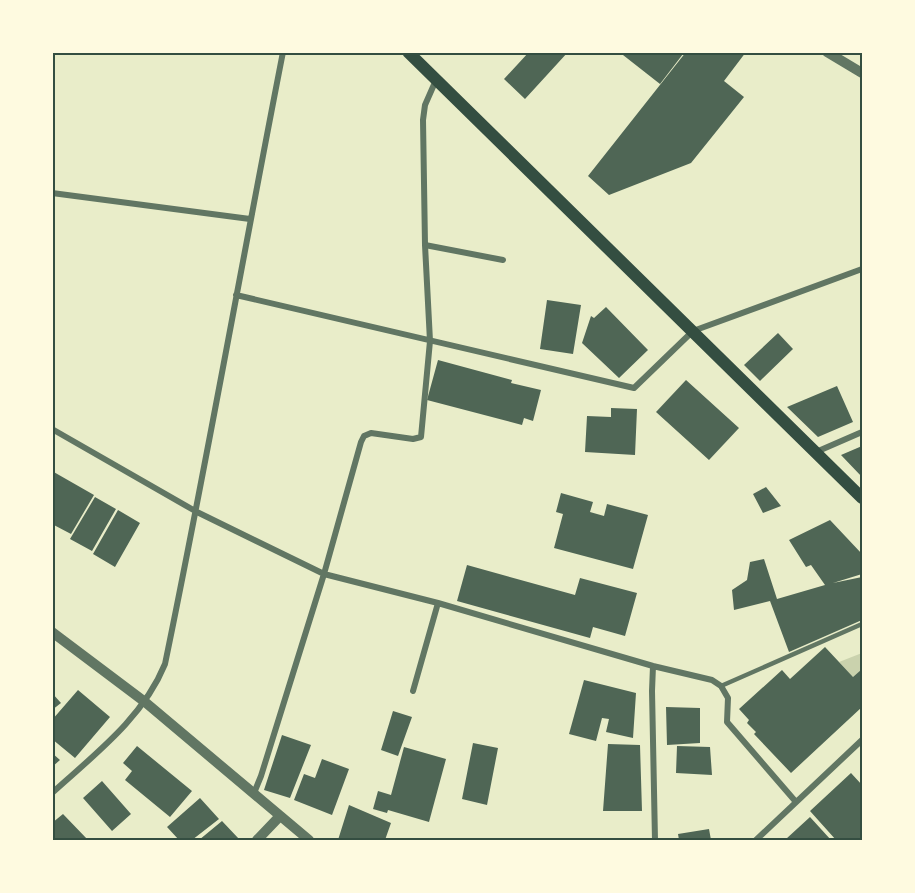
<svg xmlns="http://www.w3.org/2000/svg" width="915" height="893" viewBox="0 0 915 893" font-family="'PT Serif',serif">
  <style>
    .green { fill: #cad2ad }
    .building { fill: #4f6655 }
    .lines { fill: none; stroke-linecap: round; stroke-linejoin: round }
    .service { stroke: #617663; stroke-width: 4.5 }
    .minor { stroke: #617663; stroke-width: 6 }
    .tertiary { stroke: #617663; stroke-width: 10 }
    .secondary { stroke: #344e41; stroke-width: 12 }
    .neatline { fill: none; stroke: #344e41; stroke-width: 2 }
  </style>
  <rect width="100%" height="100%" fill="#e9edc9"/>
  <!-- green -->
  <path class="green" d="M862 653V669L853 677 839 662Z"/>
  <!-- building -->
  <path class="building" d="M529 52H568L525 99 504 79Z
    M625 52H680L683 54 660 84 623 55Z
    M686 52H746L724 81 744 97 691 163 609 195 588 176Z
    M547 300 581 305 573 354 540 349Z
    M606 307 648 350 619 378 582 343 591 316 594 318Z
    M778 333 793 349 760 381 744 365Z
    M438 360 512 380 511 383 541 390 533 421 524 418 522 425 427 400Z
    M686 380 739 428 709 460 656 412Z
    M837 386 853 422 818 437 787 407Z
    M611 408 637 409 635 455 585 452 587 416 611 417Z
    M862 446V477L841 455Z
    M52 471 94 495 71 534 52 524Z
    M766 487 781 506 763 513 753 494Z
    M561 493 593 502 590 512 604 516 607 504 648 515 633 569 554 548 563 514 556 512Z
    M95 497 116 509 92 551 70 539Z
    M118 510 140 523 115 567 93 554Z
    M830 520 862 554V574L833 583 862 577V620L789 652 770 601 734 610 732 590 747 580 750 562 764 559 777 599 825 585 811 565 806 567 789 540Z
    M467 565 575 595 580 578 637 593 625 636 593 627 590 638 457 601Z
    M825 647 853 677 862 669V707L791 773 754 734 756 732 747 723 749 720 739 709 782 670 790 679Z
    M584 680 636 693 633 738 606 732 609 719 602 718 596 741 569 734Z
    M78 690 110 717 75 758 52 739V720Z
    M52 693 61 703 52 710Z
    M666 707 700 708V743L667 745Z
    M393 711 412 717 398 756 381 750Z
    M282 735 311 745 290 798 264 790Z
    M473 743 498 748 487 805 462 799Z
    M608 744 640 745 642 811H603Z
    M137 746 192 791 170 817 125 780 132 771 123 763Z
    M677 746 710 747 712 775 676 773Z
    M404 747 446 759 429 822 388 810 387 813 373 809 378 791 391 795Z
    M52 753 60 760 52 767Z
    M322 759 349 769 332 815 294 800 304 774 315 778Z
    M851 773 862 785V840H836L810 811Z
    M102 781 131 814 112 831 83 798Z
    M200 798 219 819 192 840H179L167 827Z
    M349 805 391 823 385 840H338Z
    M63 814 88 840H52V823Z
    M810 817 831 840H787L786 839Z
    M222 821 239 839 238 840H199Z
    M709 829 711 840H679L678 834Z"/>
  <g class="lines">
    <!-- service -->
    <path class="service" d="M721 686 862 624"/>
    <!-- minor -->
    <path class="minor" d="M52 193 250 219
      M425 245 503 260
      M236 295 634 388 693 331 862 269
      M52 429 197 512 324 574 438 603 653 666 712 680 721 686 728 698 727 722 796 802
      M816 452 862 432
      M653 666 652 691 655 840
      M413 691 438 603
      M52 793C95 754 143 718 165 664 207 461 243 256 283 52
      M254 793 261 776 324 574 361 442 364 436 371 433 413 439 421 437 430 341 425 245 423 120 425 105 436 80
      M756 840 862 740"/>
    <!-- tertiary -->
    <path class="tertiary" d="M827 52 862 73
      M52 632 145 702 309 840
      M257 840 280 816"/>
    <!-- secondary -->
    <path class="secondary" d="M408 52 862 498"/>
  </g>
  <!-- border -->
  <rect width="915" height="893" fill="none" stroke="#fefae0" stroke-width="108"/>
  <rect x="54" y="54" width="807" height="785" class="neatline"/>
</svg>
